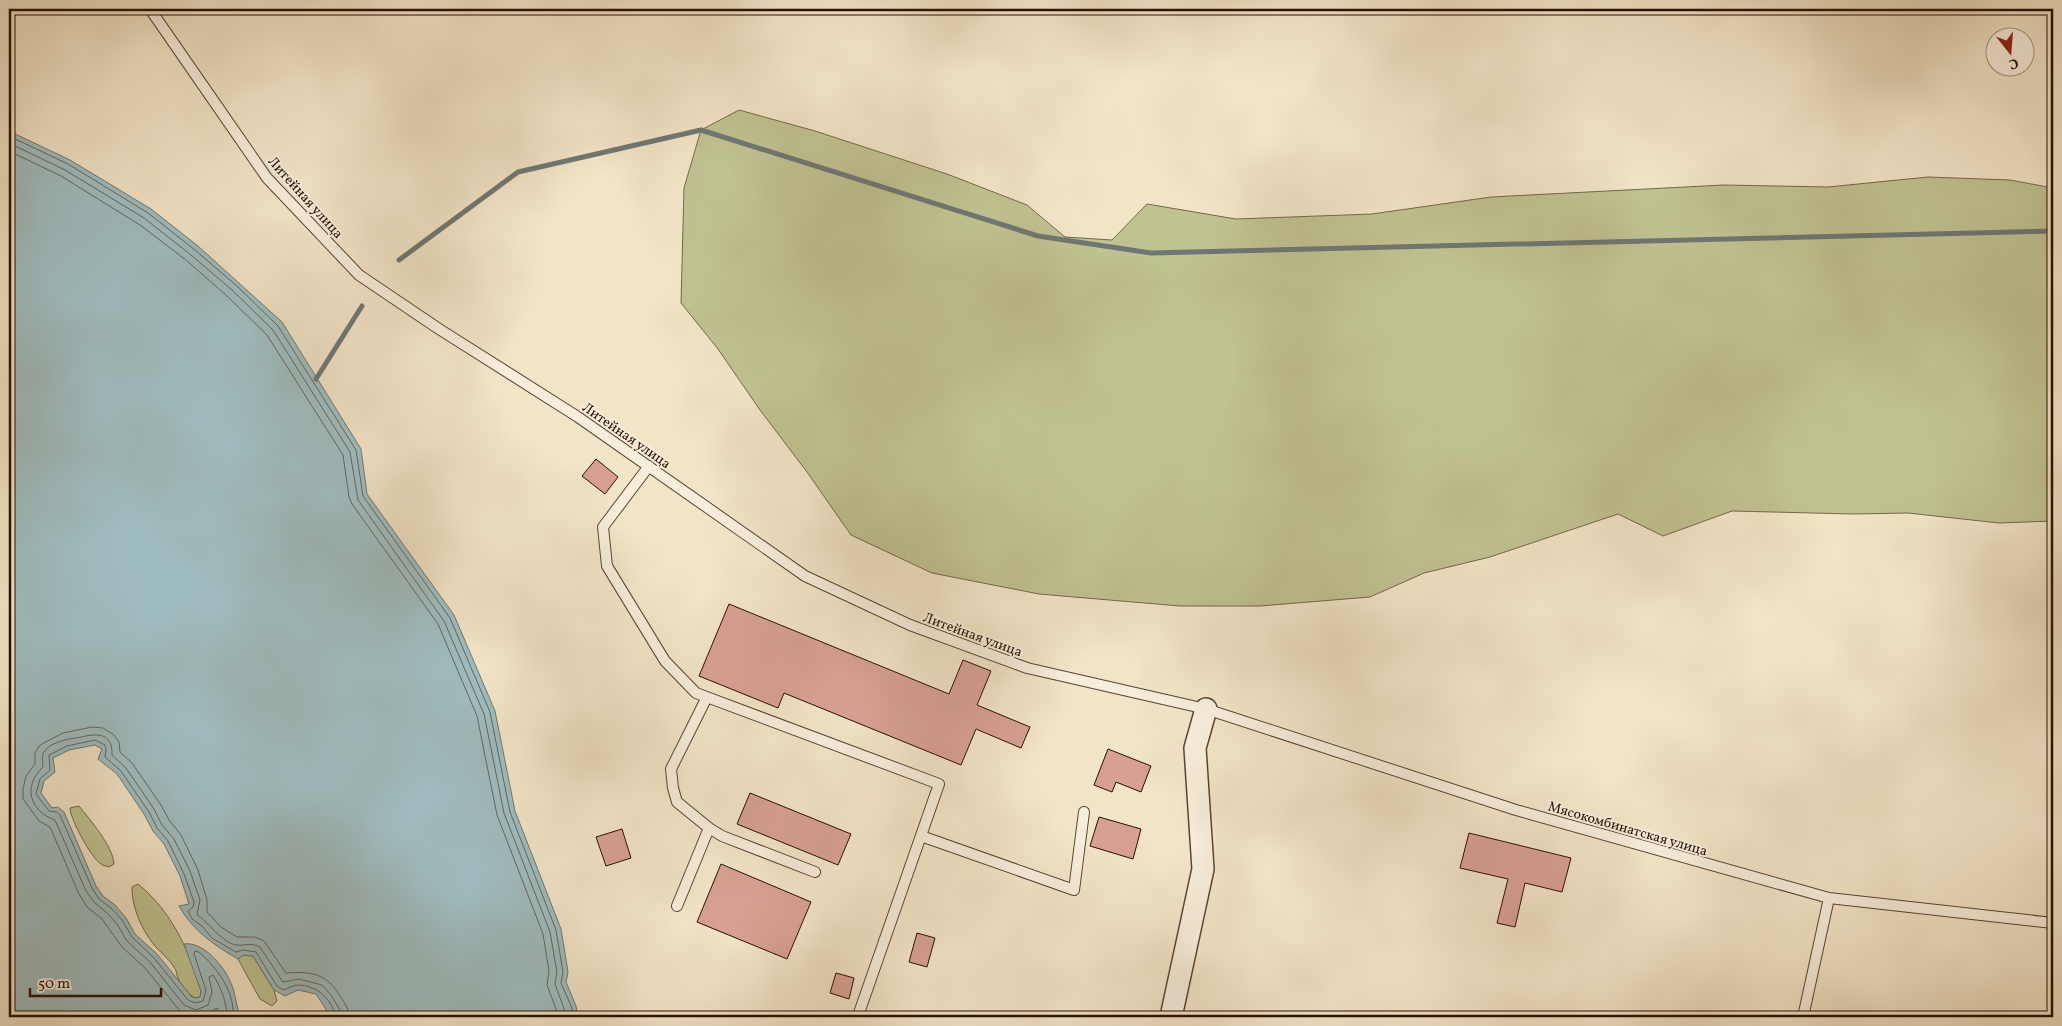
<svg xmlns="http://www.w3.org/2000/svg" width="2062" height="1026" viewBox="0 0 2062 1026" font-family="Vollkorn,serif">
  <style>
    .green { fill: #c0c292; stroke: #746849 }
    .water { fill: #9fbcbf; stroke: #6f7773 }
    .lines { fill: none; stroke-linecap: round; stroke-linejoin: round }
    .shore { stroke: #646660; stroke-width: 1 }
    .stream { stroke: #6f7773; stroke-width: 5 }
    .building { fill: #d8a092; stroke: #280f00 }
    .service-casing { stroke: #5a4432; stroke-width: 12 }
    .minor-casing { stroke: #5a4432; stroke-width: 24 }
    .service { stroke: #f7eddb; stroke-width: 10 }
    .minor { stroke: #f7eddb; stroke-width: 21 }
    .labels { text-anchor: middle; stroke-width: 4; stroke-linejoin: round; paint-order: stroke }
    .street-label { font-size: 14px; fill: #280f00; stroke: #f7eddb }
  </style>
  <rect width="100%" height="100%" fill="#f2e4c7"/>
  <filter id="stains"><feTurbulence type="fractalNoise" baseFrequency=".004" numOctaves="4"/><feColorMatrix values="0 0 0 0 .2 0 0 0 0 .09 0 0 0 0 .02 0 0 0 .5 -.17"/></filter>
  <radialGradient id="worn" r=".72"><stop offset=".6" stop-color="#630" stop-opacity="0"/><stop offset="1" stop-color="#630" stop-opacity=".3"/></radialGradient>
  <!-- green -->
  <path class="green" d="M739 110 815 131 947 174 1027 205 1065 237 1112 240 1147 204 1236 219 1372 214 1491 197 1724 185 1828 187 1928 177 2010 180 2053 188V521L1999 523 1908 513 1853 514 1732 511 1663 536 1618 514 1490 557 1424 573 1370 597 1260 606H1180L1039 594 932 573 851 535 807 472 760 410 718 349 681 303 684 188 701 130Z
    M79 806C90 820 113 846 114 864L109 867C106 866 103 866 101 864 92 859 70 819 70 808Z
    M138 884C172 912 189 950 201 991L200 997 196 998C189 996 181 985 178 978 176 974 177 971 174 967 169 959 162 954 156 947 142 931 132 908 132 887Z
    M243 955 253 956 274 990 277 1001 272 1006 260 999 238 959Z"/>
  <!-- water -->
  <path class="water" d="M9 131 70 160 151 209 198 246 282 322 361 449 367 494 454 615 495 711 515 811 561 929 568 972 566 982 576 1006 578 1017H331L316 994 298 990 285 996 274 990 253 956 243 955 238 959C214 945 193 931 179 906L189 904 180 876 164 844 153 831 144 814 117 774 98 759 102 749 95 745 69 750 53 758 55 772 44 781 41 793 52 808 58 807 64 812 96 886 103 896 115 905 126 918 135 934 157 954 192 997 196 998 200 997 201 991 184 944C202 941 222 964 229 979 235 990 236 1003 239 1014L237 1017H9Z"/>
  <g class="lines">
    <!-- shore -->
    <path class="shore" d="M9 136 68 164 148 213 195 250 237 286 278 326 356 450 363 496 450 618 490 712 510 812 556 930 563 972 561 983 572 1008 573 1017
      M9 143 65 170 144 218 191 255 232 290 273 330 350 452 358 500 444 621 484 714 504 813 550 932 557 972 555 984 567 1017
      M9 151 61 176 140 225 186 260 227 296 267 335 343 455 349 497 352 504 438 624 477 716 497 815 543 934 549 971 547 985 559 1017
      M219 1017 217 1008 207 1014 199 1017 190 1016 180 1011 145 968 122 947 102 919 87 907 79 894 50 827 39 821 23 799V789L26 776 35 764V753L40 745 63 733 92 727 103 728 114 735 119 742 120 752 132 763 161 805 169 820 181 835 198 870 207 900V912L221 927 237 937H255L264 941 286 973C313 971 328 974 342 999 346 1005 349 1010 349 1017
      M227 1017C227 1003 221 987 213 975L209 977 212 992 208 1005 196 1010 184 1005 150 962 127 941 117 924 107 913 94 902 86 891 55 820C30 811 22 787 43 767 43 762 41 757 44 752 49 743 66 739 76 738 94 734 113 730 112 755L126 768 154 809 162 825 174 839 190 871 200 900 197 915C208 922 223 943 236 945 244 946 250 942 260 947L283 982 299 979 322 985 331 995 340 1010 341 1017
      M233 1017C235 991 217 968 199 952L195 951 194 954 206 990 203 1001 195 1003 188 1000 154 958 132 937 122 920 111 908 99 899 92 888 60 815 57 812 49 811 36 794 40 779 50 770 49 755 67 746 95 740 105 745 106 749 105 757 121 771 149 812 157 828 168 841 184 874 194 902 193 907 188 911 192 919 202 926 212 938 236 952 243 950 256 952 277 986 283 990C287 989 293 985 298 985 316 985 333 999 335 1017"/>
    <!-- stream -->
    <path class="stream" d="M399 260 518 172 701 130 1038 236 1151 253 2053 231
      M316 379 362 306"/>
  </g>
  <!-- building -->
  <path class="building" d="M596 459 618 477 605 494 582 476Z
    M729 604 949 694 963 660 991 671 977 705 1030 727 1021 748 976 729 961 765 784 693 778 708 699 676Z
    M1108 749 1151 766 1141 792 1116 782 1112 792 1094 785Z
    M750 793 851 834 838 865 737 824Z
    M1099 817 1141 829 1133 859 1090 846Z
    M622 829 631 858 606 866 596 837Z
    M1469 833 1571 858 1562 892 1525 883 1515 927 1497 923 1508 879 1460 868Z
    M721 864 811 902 787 959 697 922Z
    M917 933 935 938 927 967 909 962Z
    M836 973 854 978 849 999 830 993Z"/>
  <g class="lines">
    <defs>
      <path id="service" d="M150 9 267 178 359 275 439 329 578 417 805 576 910 625 1027 668 1206 709 1516 810 1829 898 2053 923
        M649 466 603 527 607 566 665 661 696 693 939 784 859 1013
        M707 697 671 769 673 788 677 802 709 828 722 836 815 872
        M921 836 1074 890 1084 812
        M677 906 709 828
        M1803 1017 1829 898"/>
      <path id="minor" d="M1171 1017 1203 869 1195 748 1206 709"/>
    </defs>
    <!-- service casing -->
    <use href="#service" class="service-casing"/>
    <!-- minor casing -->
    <use href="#minor" class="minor-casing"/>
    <!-- service -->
    <use href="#service" class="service"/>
    <!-- minor -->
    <use href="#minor" class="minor"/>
  </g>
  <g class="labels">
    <!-- street labels -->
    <g class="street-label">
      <text transform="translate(306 197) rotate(48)" y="5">Литейная улица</text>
      <text transform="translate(627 435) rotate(35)" y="5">Литейная улица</text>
      <text transform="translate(973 634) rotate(20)" y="5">Литейная улица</text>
      <text transform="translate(1628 828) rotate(16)" y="5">Мясокомбинатская улица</text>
    </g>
  </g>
  <!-- margin -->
  <rect width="2062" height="1026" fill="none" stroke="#f2e4c7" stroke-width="30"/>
  <rect x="10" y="10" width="2042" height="1006" fill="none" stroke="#280f00" stroke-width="2.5"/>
  <rect x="15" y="15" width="2032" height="996" fill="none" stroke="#280f00"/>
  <!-- north arrow -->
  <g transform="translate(2010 52) rotate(163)"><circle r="24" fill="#f7eddb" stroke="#a49483"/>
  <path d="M0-4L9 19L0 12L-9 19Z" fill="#8f2418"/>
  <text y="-8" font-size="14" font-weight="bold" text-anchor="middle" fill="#280f00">С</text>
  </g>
  <!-- scale -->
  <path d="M30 988v8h131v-8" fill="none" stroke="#280f00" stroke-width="2.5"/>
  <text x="38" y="988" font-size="15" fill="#280f00" stroke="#f7eddb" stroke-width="4" paint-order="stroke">50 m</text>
  <rect width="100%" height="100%" filter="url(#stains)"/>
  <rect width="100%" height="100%" fill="url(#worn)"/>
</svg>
